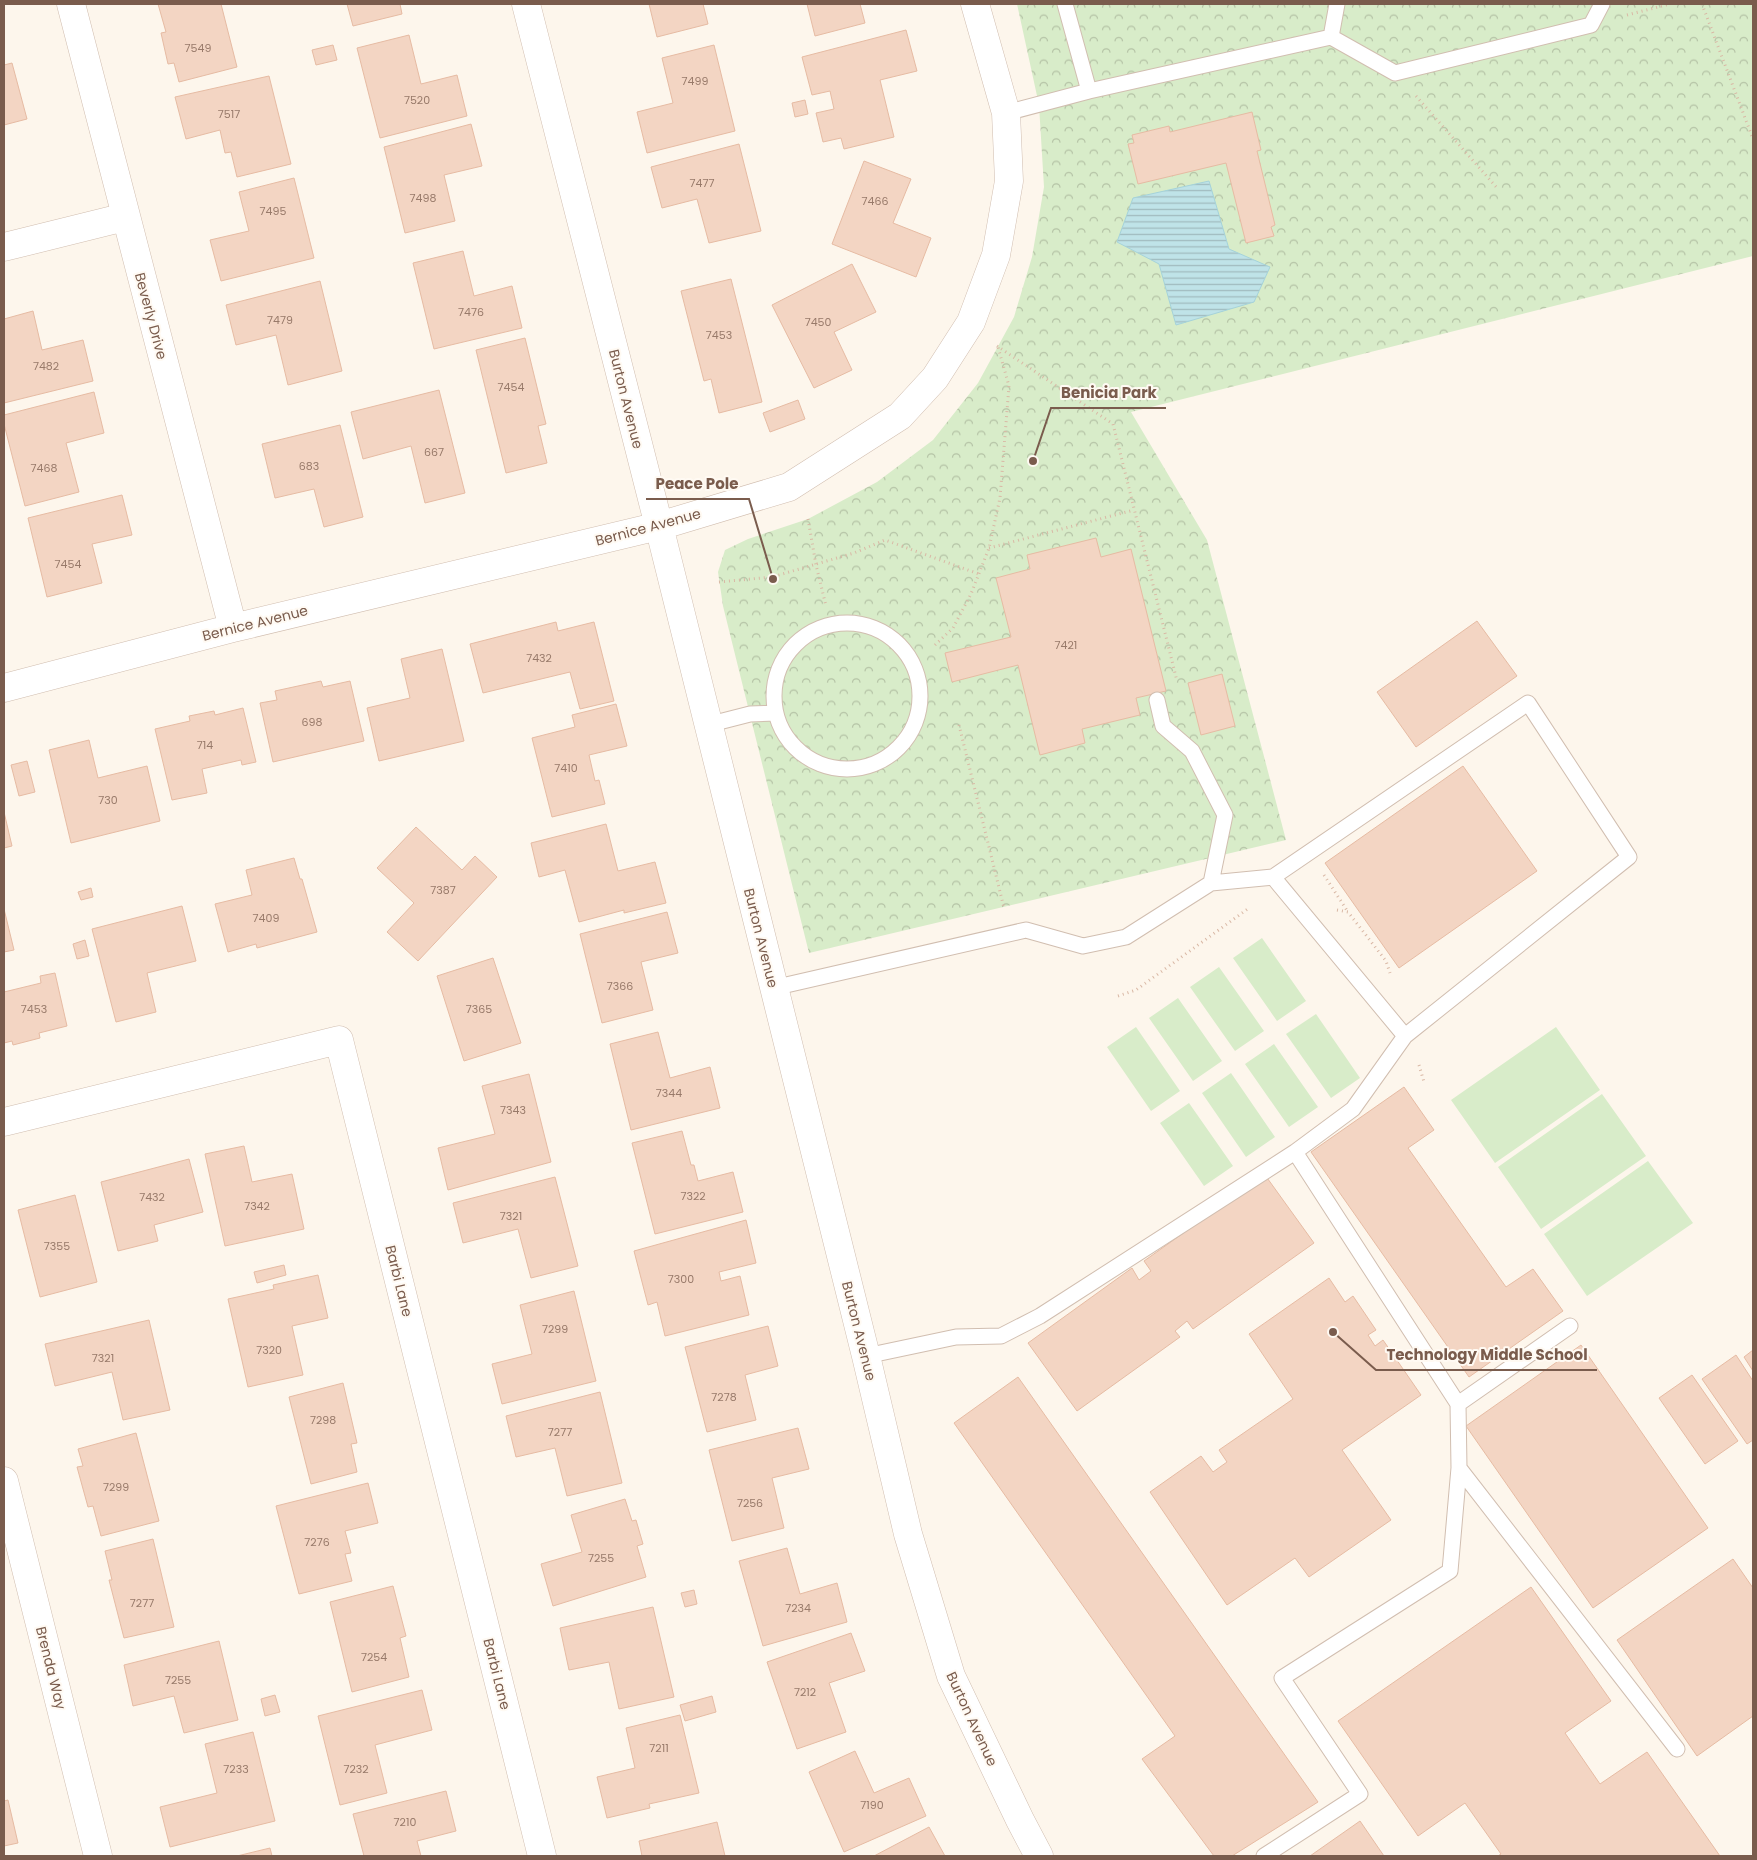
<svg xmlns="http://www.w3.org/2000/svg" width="1757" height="1860" viewBox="0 0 1757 1860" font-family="Poppins,sans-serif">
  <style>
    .park { fill: url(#park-crowns) }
    .pitch { fill: #d8ecc9 }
    .water { fill: url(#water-rules); stroke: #a5d3da }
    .building { fill: #f3d5c3; stroke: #e6bba3 }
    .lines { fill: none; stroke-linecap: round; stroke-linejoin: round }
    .lane-casing { stroke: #d1beb0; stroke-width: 17 }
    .street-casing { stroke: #d1beb0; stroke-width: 29 }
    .path { stroke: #d9b8a5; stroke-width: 3; stroke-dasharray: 1 4; stroke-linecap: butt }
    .lane { stroke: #fff; stroke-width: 15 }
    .street { stroke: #fff; stroke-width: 28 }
    .labels { text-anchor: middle; stroke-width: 4; stroke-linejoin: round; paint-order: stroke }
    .number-label { font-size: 11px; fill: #987a6a }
    .street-label { font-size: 14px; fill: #7a5c4d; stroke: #fffaf3 }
    .leader { fill: none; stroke: #7a5c4d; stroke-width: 2 }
    .callout-dot { fill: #7a5c4d; stroke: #fffaf3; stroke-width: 2 }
    .callout-label { font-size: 15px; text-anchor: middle; font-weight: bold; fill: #7a5c4d; stroke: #fffaf3; stroke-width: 4; stroke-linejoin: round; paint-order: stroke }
  </style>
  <defs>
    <pattern id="park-crowns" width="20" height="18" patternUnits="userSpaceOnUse" patternTransform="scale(1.25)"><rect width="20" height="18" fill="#d8ecc9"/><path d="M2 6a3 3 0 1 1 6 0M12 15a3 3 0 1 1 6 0" fill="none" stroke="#b4c2a5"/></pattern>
    <pattern id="water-rules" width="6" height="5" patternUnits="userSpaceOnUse" patternTransform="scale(1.25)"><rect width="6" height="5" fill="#bfe3e8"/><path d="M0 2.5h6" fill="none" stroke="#a0bbbe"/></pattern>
  </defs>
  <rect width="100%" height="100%" fill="#fdf6ec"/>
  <!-- park -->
  <path class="park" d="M1017 4H1753V256L1131 412 1207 540 1286 840 809 953 723 606 718 572 725 550 748 539 808 519 877 482 933 440 978 383 1014 317 1032 257 1044 187 1039 105Z"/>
  <!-- pitch -->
  <path class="pitch" d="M1262 938 1306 1001 1277 1021 1233 958Z
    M1219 967 1264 1031 1235 1051 1190 987Z
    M1178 998 1222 1061 1193 1081 1149 1018Z
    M1316 1014 1360 1078 1331 1098 1286 1034Z
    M1136 1027 1180 1091 1151 1111 1107 1047Z
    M1556 1027 1600 1090 1495 1163 1451 1100Z
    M1274 1044 1318 1107 1289 1127 1245 1064Z
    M1231 1073 1275 1137 1246 1157 1202 1093Z
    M1602 1094 1646 1156 1541 1229 1498 1167Z
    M1189 1103 1233 1166 1204 1186 1160 1123Z
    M1648 1161 1693 1223 1587 1296 1544 1234Z"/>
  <!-- water -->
  <path class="water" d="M1209 181 1229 249 1270 267 1254 302 1176 325 1159 264 1117 242 1133 198Z"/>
  <!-- building -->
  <path class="building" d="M158 4H221L237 67 179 82 174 63 168 64 161 33 166 32Z
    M347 4H400L402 14 353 26Z
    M649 4H703L708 24 657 37Z
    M807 4H860L865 23 815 36Z
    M906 30 917 71 880 80 894 137 844 149 841 138 823 142 816 113 834 109 830 91 812 95 802 57Z
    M409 35 421 84 457 75 467 116 380 138 357 48Z
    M333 45 337 60 316 65 312 50Z
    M714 45 735 131 647 153 637 112 673 103 662 58Z
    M12 63 27 119 4 125V65Z
    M269 76 291 164 237 177 231 152 225 153 220 130 186 139 175 97Z
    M805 100 808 114 795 117 792 103Z
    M1252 112 1261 150 1257 151 1275 225 1271 227 1274 236 1246 243 1226 163 1138 184 1128 144 1134 143 1132 135 1169 126 1170 132Z
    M471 124 482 166 444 175 455 221 405 233 384 147Z
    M739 144 761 231 709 243 697 199 662 208 651 167Z
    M864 161 911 179 893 223 931 238 916 277 832 244Z
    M294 178 314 258 221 281 210 240 249 231 239 192Z
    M463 251 474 296 512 286 522 328 434 349 413 263Z
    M852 264 876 312 834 332 852 370 814 388 772 305Z
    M731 279 762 402 719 413 711 379 704 381 681 291Z
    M320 281 342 371 288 385 276 335 236 345 226 305Z
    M33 311 42 350 83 340 93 381 4 403V319Z
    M525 338 546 424 538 426 547 463 506 473 476 350Z
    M439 390 465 493 425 503 411 446 363 459 351 412Z
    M94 392 104 433 66 443 79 492 25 506 4 424V415Z
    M798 400 805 419 770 432 763 413Z
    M340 425 363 517 324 527 314 489 275 498 262 444Z
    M122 495 132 535 92 544 102 583 47 597 28 518Z
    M1096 538 1101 557 1131 549 1166 691 1136 698 1140 715 1082 729 1085 743 1040 755 1018 665 952 682 945 653 1011 637 996 578 1030 569 1027 555Z
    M1477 621 1517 676 1416 747 1377 692Z
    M556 622 558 631 594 622 614 701 580 709 570 672 483 693 470 644Z
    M442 649 464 741 379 761 367 708 410 698 401 659Z
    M1222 674 1235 726 1201 735 1188 683Z
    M321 681 323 687 350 681 364 741 273 762 260 703 277 700 275 691Z
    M616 704 627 746 589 755 595 781 599 780 605 804 552 817 532 738 575 727 572 715Z
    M243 708 256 762 242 765 241 760 202 769 207 793 172 800 155 729 190 721 189 716 214 711 215 715Z
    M89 740 98 778 147 766 160 821 71 843 49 750Z
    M27 761 35 792 19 796 11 765Z
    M1463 766 1537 871 1399 968 1325 863Z
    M4 812 12 846 4 848Z
    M606 824 618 871 655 862 666 903 624 913V910L579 922 565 870 539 877 531 843Z
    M416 827 462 870 475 856 497 877 418 961 387 932 414 903 377 868Z
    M294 858 300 879H302L317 932 257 948 256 944 228 952 215 904 252 895 246 870Z
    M91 888 93 897 81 900 78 892Z
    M182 906 196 961 147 973 156 1012 116 1022 92 929Z
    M4 909 14 950 4 952Z
    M667 912 678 953 641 962 653 1010 602 1023 580 934Z
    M85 940 89 956 77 959 73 944Z
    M493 958 521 1043 464 1061 437 976Z
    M55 973 67 1026 39 1033 40 1038 13 1045 12 1041 4 1043V992L41 983 40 976Z
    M658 1032 670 1078 710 1067 720 1108 631 1130 610 1044Z
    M529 1074 551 1162 448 1190 438 1148 495 1134 482 1086Z
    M1404 1087 1434 1130 1408 1148 1506 1287 1533 1269 1563 1311 1469 1377 1311 1152Z
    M682 1131 691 1165H694L698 1181 733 1172 743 1212 655 1234 632 1143Z
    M244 1146 252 1182 292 1174 304 1229 225 1246 205 1154Z
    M189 1159 203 1212 154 1225 158 1241 118 1251 101 1182Z
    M1265 1175 1314 1243 1193 1329 1187 1321 1175 1331 1180 1337 1077 1411 1028 1343 1132 1268 1139 1280 1151 1271 1144 1261Z
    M555 1177 578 1266 531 1278 518 1229 463 1243 453 1203Z
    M75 1195 97 1282 40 1297 18 1210Z
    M746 1220 756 1263 719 1272 721 1281 740 1276 749 1315 665 1336 657 1302 648 1305 634 1251Z
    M284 1265 286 1275 257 1283 254 1272Z
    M318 1275 328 1318 292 1326 303 1375 248 1387 228 1299 274 1289 273 1285Z
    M1329 1278 1345 1302 1353 1296 1376 1330 1368 1335 1375 1346 1383 1340 1421 1395 1342 1450 1391 1520 1309 1577 1295 1558 1227 1605 1150 1492 1201 1456 1213 1472 1227 1462 1219 1450 1293 1399 1249 1334Z
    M574 1291 596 1381 502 1404 492 1364 532 1354 520 1305Z
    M149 1320 170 1410 123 1420 112 1372 55 1386 45 1344Z
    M768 1326 778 1366 745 1375 756 1420 707 1432 685 1347Z
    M1581 1345 1708 1528 1593 1608 1466 1426Z
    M1753 1350V1371L1744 1357Z
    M1736 1355 1753 1381V1440L1747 1444 1702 1379Z
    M1692 1375 1738 1441 1705 1464 1659 1398Z
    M1018 1377 1318 1802 1232 1856H1214L1142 1759 1175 1736 954 1423Z
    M343 1383 357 1443 351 1444 357 1472 311 1484 289 1397Z
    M600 1392 622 1483 567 1496 555 1448 516 1457 506 1416Z
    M798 1428 809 1469 772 1478 784 1528 732 1541 709 1450Z
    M136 1433 159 1521 101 1536 93 1506 88 1507 77 1467 83 1466 78 1449Z
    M368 1483 378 1523 345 1531 351 1553 345 1554 352 1581 299 1594 276 1506Z
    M625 1499 632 1521 636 1520 643 1544 637 1546 646 1577 553 1606 541 1564 582 1552 571 1515Z
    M153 1539 174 1627 124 1638 109 1580H112L105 1551Z
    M787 1548 800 1594 837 1583 847 1622 763 1646 739 1561Z
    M1733 1559 1753 1588V1716L1697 1756 1617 1640Z
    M393 1586 406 1636 400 1638 409 1677 352 1692 330 1602Z
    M1531 1587 1611 1701 1565 1733 1600 1784 1647 1752 1720 1856H1498L1501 1854 1465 1803 1418 1836 1414 1830 1338 1721Z
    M694 1590 697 1604 685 1607 681 1593Z
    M653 1607 674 1697 619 1709 609 1662 569 1670 560 1628Z
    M851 1633 865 1671 829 1683 846 1732 797 1749 767 1662Z
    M219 1641 238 1720 184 1733 174 1696 133 1706 124 1665Z
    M422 1690 432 1730 375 1745 387 1793 340 1805 318 1716Z
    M275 1695 280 1712 265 1716 261 1699Z
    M712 1696 716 1712 685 1721 680 1705Z
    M680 1715 699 1793 649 1804 650 1808 607 1818 597 1777 635 1768 626 1728Z
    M253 1732 275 1821 170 1847 160 1807 217 1793 205 1744Z
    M855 1751 874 1793 909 1778 926 1816 844 1852 809 1772Z
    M446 1791 456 1831 417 1841 421 1856H364L353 1814Z
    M8 1800 18 1843 4 1846V1801Z
    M1360 1821 1384 1856H1310Z
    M717 1822 725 1856H642L639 1841Z
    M929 1827 945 1856H874Z
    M270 1848 272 1856H237Z"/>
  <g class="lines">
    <defs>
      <path id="lane" d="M1065 4 1089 91
        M1331 37 1337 4
        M1006 113 1089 91 1331 37 1395 73 1591 25 1602 4
        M774 696a73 73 0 1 1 146 0a73 73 0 1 1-146 0Z
        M1157 700 1163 726 1192 751 1225 815 1211 883
        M707 725 750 714 775 713
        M1273 877 1528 703 1629 857 1405 1036 1353 1109 1295 1152 1458 1404
        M773 988 1026 930 1083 946 1126 937 1211 883 1273 877 1405 1036
        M866 1356 956 1337 1001 1336 1040 1316 1295 1152
        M1459 1468 1677 1749
        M1264 1856 1360 1794 1282 1678 1450 1571 1459 1468 1458 1404 1570 1326"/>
      <path id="street" d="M71 4 233 628
        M526 4 659 526 866 1356 908 1534 951 1676 1020 1820 1039 1856
        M4 247 125 217
        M4 688 233 628 659 526 789 487 900 416 935 378 971 322 996 255 1009 181 1006 113 975 4
        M4 1122 339 1040 542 1856
        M4 1481 98 1856"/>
    </defs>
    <!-- lane casing -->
    <use href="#lane" class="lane-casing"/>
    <!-- street casing -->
    <use href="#street" class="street-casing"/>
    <!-- path -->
    <path class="path" d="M1702 4 1753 139
      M1627 15 1670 4
      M1416 96 1498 189
      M997 346 1113 424 1177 681
      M808 519 816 565 826 606
      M989 548 1134 510
      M719 582 772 577 854 553 885 540 979 574
      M935 645 953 628 971 594 989 548 1000 498 1009 386 998 347
      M959 725 1004 908
      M1324 875 1348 912
      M1337 910 1348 912 1386 961 1390 973
      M1118 996 1136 990 1249 908
      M1419 1065 1424 1082"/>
    <!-- lane -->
    <use href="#lane" class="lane"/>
    <!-- street -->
    <use href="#street" class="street"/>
  </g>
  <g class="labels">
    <!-- number labels -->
    <g class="number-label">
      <text x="198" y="52">7549</text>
      <text x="695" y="85">7499</text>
      <text x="417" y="104">7520</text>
      <text x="229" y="118">7517</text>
      <text x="702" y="187">7477</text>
      <text x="423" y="202">7498</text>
      <text x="875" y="205">7466</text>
      <text x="273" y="215">7495</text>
      <text x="471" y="316">7476</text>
      <text x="280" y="324">7479</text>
      <text x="818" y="326">7450</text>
      <text x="719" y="339">7453</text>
      <text x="46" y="370">7482</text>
      <text x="511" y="391">7454</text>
      <text x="434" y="456">667</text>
      <text x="309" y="470">683</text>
      <text x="44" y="472">7468</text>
      <text x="68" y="568">7454</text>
      <text x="1066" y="649">7421</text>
      <text x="539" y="662">7432</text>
      <text x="312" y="726">698</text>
      <text x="205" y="749">714</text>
      <text x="566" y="772">7410</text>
      <text x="108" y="804">730</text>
      <text x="443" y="894">7387</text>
      <text x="266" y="922">7409</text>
      <text x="620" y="990">7366</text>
      <text x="34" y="1013">7453</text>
      <text x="479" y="1013">7365</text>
      <text x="669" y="1097">7344</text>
      <text x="513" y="1114">7343</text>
      <text x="693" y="1200">7322</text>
      <text x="152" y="1201">7432</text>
      <text x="257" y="1210">7342</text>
      <text x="511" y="1220">7321</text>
      <text x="57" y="1250">7355</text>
      <text x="681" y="1283">7300</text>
      <text x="555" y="1333">7299</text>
      <text x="269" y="1354">7320</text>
      <text x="103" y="1362">7321</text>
      <text x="724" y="1401">7278</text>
      <text x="323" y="1424">7298</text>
      <text x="560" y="1436">7277</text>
      <text x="116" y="1491">7299</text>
      <text x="750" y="1507">7256</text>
      <text x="317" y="1546">7276</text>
      <text x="601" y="1562">7255</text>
      <text x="142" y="1607">7277</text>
      <text x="798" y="1612">7234</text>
      <text x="374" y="1661">7254</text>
      <text x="178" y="1684">7255</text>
      <text x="805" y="1696">7212</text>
      <text x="659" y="1752">7211</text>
      <text x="236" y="1773">7233</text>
      <text x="356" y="1773">7232</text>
      <text x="872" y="1809">7190</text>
      <text x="405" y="1826">7210</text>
    </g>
    <!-- street labels -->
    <g class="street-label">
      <text transform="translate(151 316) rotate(75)" y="5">Beverly Drive</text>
      <text transform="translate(626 399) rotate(76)" y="5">Burton Avenue</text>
      <text transform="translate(648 527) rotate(-15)" y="5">Bernice Avenue</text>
      <text transform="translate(255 623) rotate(-14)" y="5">Bernice Avenue</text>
      <text transform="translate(761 938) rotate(76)" y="5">Burton Avenue</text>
      <text transform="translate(399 1281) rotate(76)" y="5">Barbi Lane</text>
      <text transform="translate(859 1331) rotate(76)" y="5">Burton Avenue</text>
      <text transform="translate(51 1668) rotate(76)" y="5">Brenda Way</text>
      <text transform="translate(497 1674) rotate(76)" y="5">Barbi Lane</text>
      <text transform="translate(972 1719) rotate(65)" y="5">Burton Avenue</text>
    </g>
  </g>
  <!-- callouts -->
  <path class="leader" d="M1033 461L1051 408H1166M773 579L749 499H646M1333 1332L1376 1370H1597"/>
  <g class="callout-dot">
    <circle cx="1033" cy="461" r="5"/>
    <circle cx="773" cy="579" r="5"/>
    <circle cx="1333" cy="1332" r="5"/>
  </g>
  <g class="callout-label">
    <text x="1109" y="398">Benicia Park</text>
    <text x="697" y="489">Peace Pole</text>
    <text x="1487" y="1360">Technology Middle School</text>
  </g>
  <!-- border -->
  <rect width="1757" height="1860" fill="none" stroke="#7a5c4d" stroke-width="10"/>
</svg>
